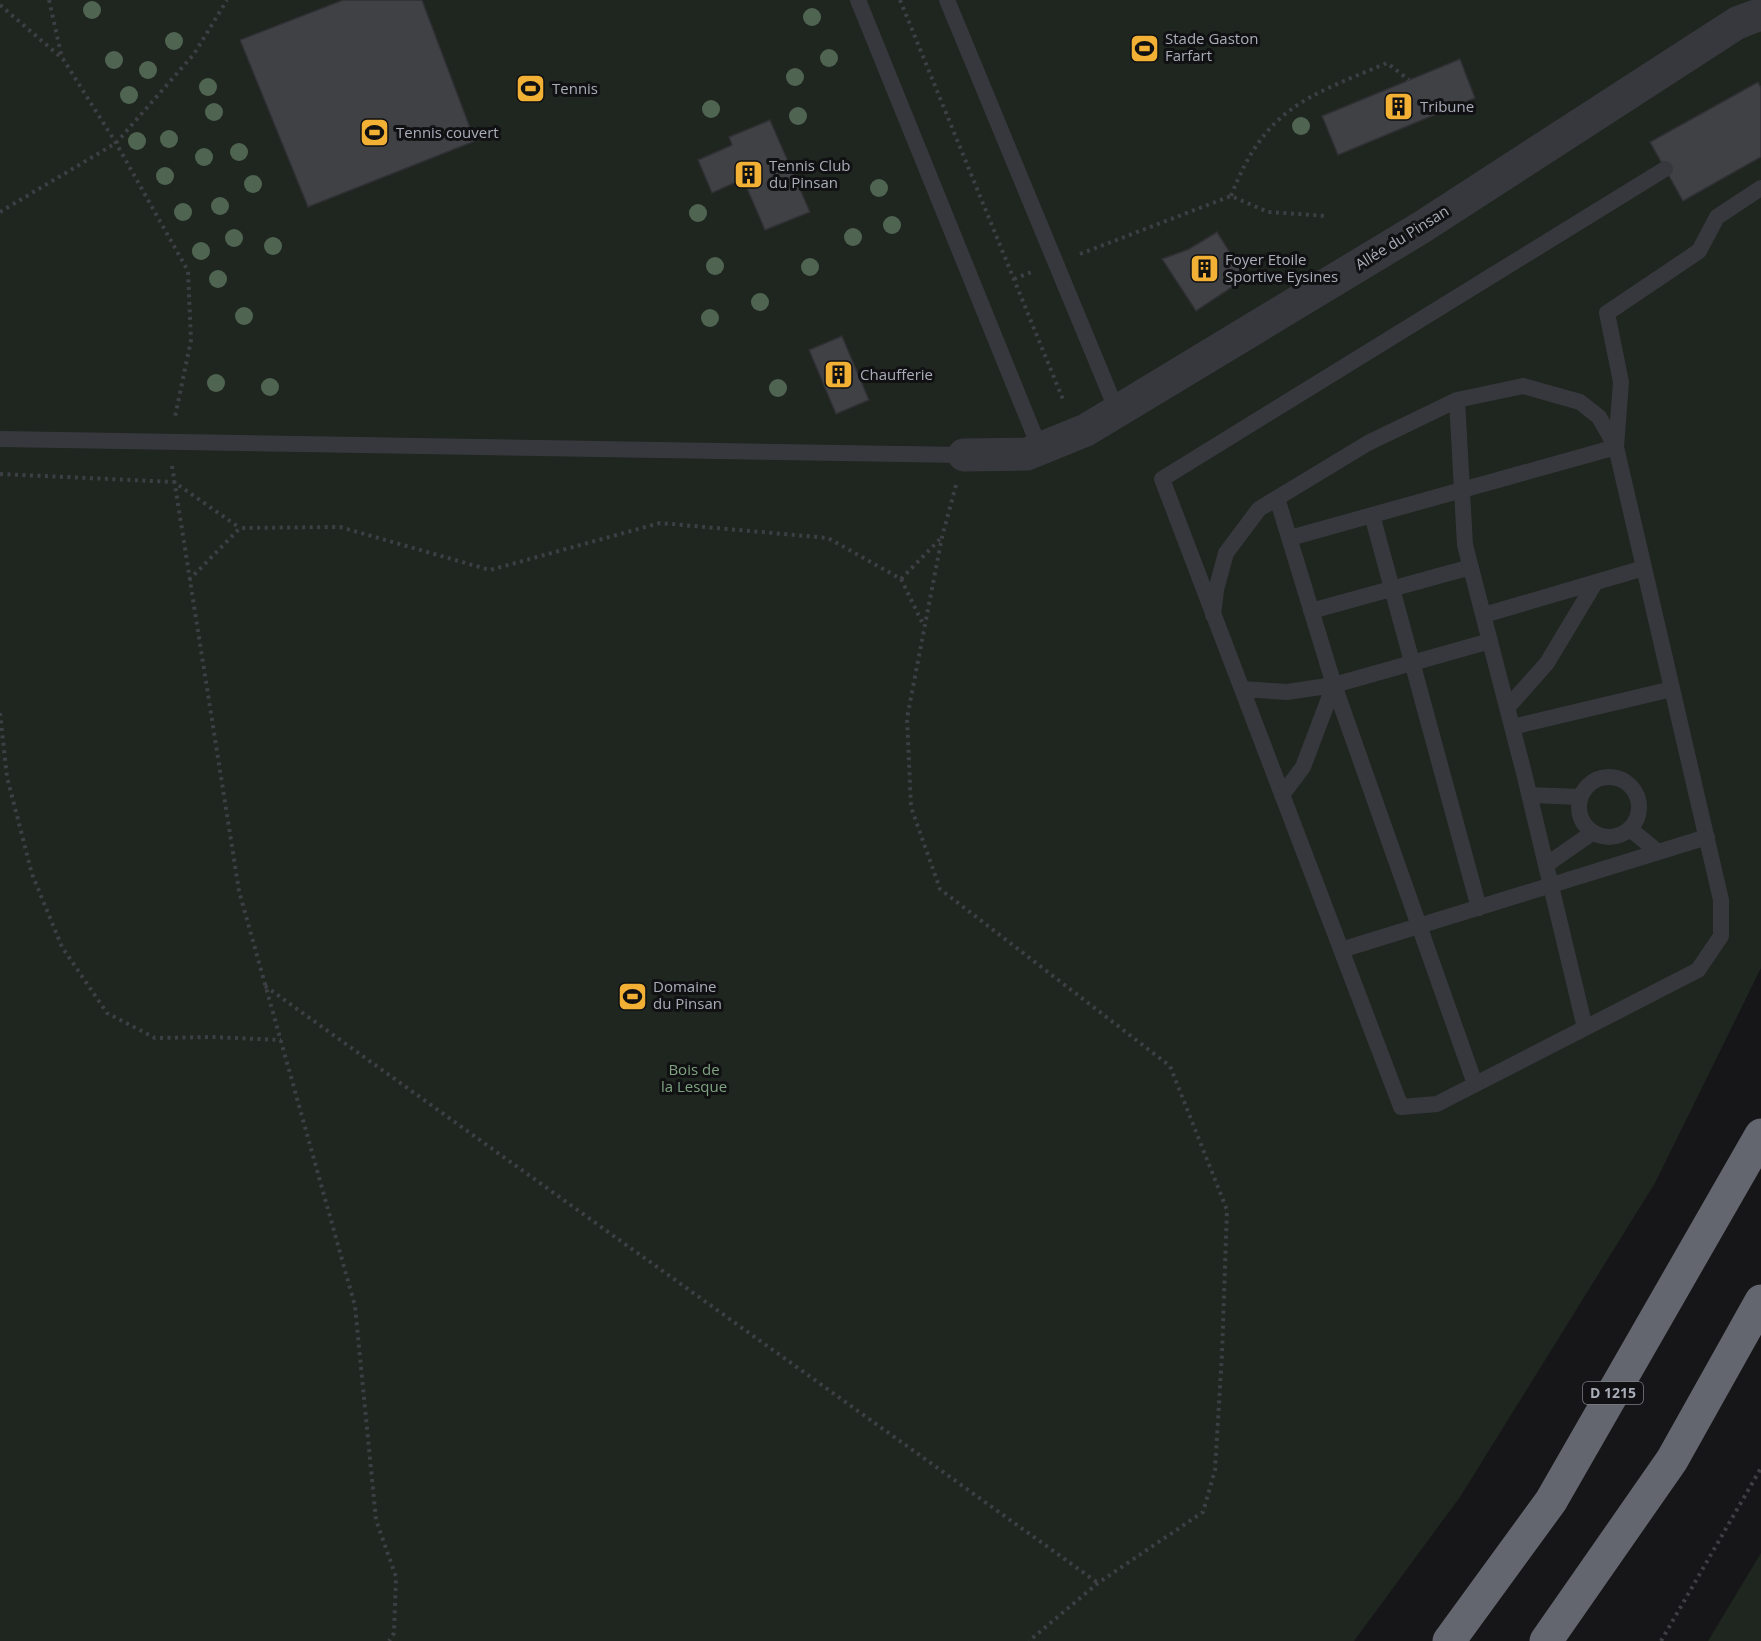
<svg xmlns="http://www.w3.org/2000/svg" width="1761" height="1641" viewBox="0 0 1761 1641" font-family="'Open Sans',sans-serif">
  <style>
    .green { fill: #1e261f }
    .building { fill: #404145; stroke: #303034; stroke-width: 1.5 }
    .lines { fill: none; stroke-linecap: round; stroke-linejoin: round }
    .path { stroke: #3d3f44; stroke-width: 4; stroke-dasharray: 3 4.5; stroke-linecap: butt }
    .lane { stroke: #37383d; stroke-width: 16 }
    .street { stroke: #37383d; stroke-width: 33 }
    .highway { stroke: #63666e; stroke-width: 33 }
    .tree { fill: #506452 }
    .labels { text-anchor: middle; stroke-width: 6; stroke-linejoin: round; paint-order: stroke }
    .shield { fill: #111113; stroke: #7b7e86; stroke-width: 1.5 }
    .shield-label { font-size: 14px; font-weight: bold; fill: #a8adb8 }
    .poi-label { font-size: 15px; fill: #a8adb8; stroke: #111113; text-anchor: start }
    .street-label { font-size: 15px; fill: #a8adb8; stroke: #111113 }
    .park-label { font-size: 15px; fill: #7fa381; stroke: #111113 }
  </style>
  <rect width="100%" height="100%" fill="#161618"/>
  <!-- green -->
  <path class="green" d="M0 0H1761V968L1655 1183 1460 1497 1354 1641H0Z
    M1761 1553V1641H1708Z"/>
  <!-- building -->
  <path class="building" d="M343 0H422L475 141 308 207 240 40Z
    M1460 59 1475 98 1338 155 1322 116Z
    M1758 82 1761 88V157L1683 201 1650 142Z
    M770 120 810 212 765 230 743 179 712 193 698 160 732 145 729 137Z
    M1217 232 1246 278 1196 311 1162 259 1189 249Z
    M842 336 869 400 836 414 809 350Z"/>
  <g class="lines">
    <!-- path -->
    <path class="path" d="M49 0 62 58
      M900 0 1064 402
      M0 5 63 59 116 143 188 271 191 340 175 417
      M1231 196C1265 108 1306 97 1387 63L1409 80
      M0 212 116 143 194 54 227 0
      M1080 254 1231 196 1268 212 1326 216
      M1014 279 1034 271
      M172 466 239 891 355 1306 376 1520 396 1577 394 1633 389 1641
      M0 474 174 482 240 528
      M956 485 942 537 907 718 911 807 940 889 1170 1066 1227 1210 1222 1354 1215 1470 1203 1512 1098 1583 1029 1641
      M901 579 942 537
      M189 580 240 528 340 527 490 570 660 523 828 538 901 579 923 624
      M0 713 7 777 32 874 62 947 107 1013 155 1038 213 1037 281 1040
      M265 986 1098 1583
      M1661 1641 1761 1468"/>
    <!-- lane -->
    <path class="lane" d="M858 0 1040 449
      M947 0 1117 411
      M1457 400 1465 545 1524 773 1585 1028
      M0 439 964 455
      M1277 498 1334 685 1475 1084
      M1372 515 1479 908
      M1290 538 1616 447 1621 382 1607 313 1699 251 1717 217 1761 188
      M1311 611 1471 567
      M1213 615 1216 590 1226 553 1259 509 1368 443 1457 400 1523 386 1580 402 1599 417 1616 447 1721 900V936L1698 970 1437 1104 1401 1107 1162 479 1665 169
      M1484 615 1644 568
      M1242 689 1287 692 1334 685 1490 641
      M1507 708 1547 663 1595 583
      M1512 727 1672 689
      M1579 807a30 30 0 1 1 60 0a30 30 0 1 1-60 0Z
      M1282 795 1303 767 1334 685
      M1529 795 1580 797
      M1630 829 1658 852
      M1546 865 1592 833
      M1341 950 1707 837"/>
    <!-- street -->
    <path class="street" d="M964 455 1027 454 1086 430 1422 227 1737 23 1761 14"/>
    <!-- highway -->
    <path class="highway" d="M1449 1641 1551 1501 1761 1135
      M1546 1641 1672 1460 1761 1301"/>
  </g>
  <!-- trees -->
  <g class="tree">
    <circle cx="92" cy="10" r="9"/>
    <circle cx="812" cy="17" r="9"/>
    <circle cx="174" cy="41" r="9"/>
    <circle cx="829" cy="58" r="9"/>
    <circle cx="114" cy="60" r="9"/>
    <circle cx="148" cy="70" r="9"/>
    <circle cx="795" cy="77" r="9"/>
    <circle cx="208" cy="87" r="9"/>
    <circle cx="129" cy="95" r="9"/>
    <circle cx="711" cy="109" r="9"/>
    <circle cx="214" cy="112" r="9"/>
    <circle cx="798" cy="116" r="9"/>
    <circle cx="1301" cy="126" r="9"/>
    <circle cx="169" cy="139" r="9"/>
    <circle cx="137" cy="141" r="9"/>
    <circle cx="239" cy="152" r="9"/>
    <circle cx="204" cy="157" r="9"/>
    <circle cx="165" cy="176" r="9"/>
    <circle cx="253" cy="184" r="9"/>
    <circle cx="879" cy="188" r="9"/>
    <circle cx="220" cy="206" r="9"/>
    <circle cx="183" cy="212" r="9"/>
    <circle cx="698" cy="213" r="9"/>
    <circle cx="892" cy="225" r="9"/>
    <circle cx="853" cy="237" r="9"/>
    <circle cx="234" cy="238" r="9"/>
    <circle cx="273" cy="246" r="9"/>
    <circle cx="201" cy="251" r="9"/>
    <circle cx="715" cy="266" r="9"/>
    <circle cx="810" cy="267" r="9"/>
    <circle cx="218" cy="279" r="9"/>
    <circle cx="760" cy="302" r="9"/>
    <circle cx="244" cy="316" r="9"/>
    <circle cx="710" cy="318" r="9"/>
    <circle cx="216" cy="383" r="9"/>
    <circle cx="270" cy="387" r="9"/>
    <circle cx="778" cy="388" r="9"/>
  </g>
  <!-- icons -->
  <defs>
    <symbol id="stadium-square" viewBox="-11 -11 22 22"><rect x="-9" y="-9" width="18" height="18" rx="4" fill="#f2b134" stroke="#111113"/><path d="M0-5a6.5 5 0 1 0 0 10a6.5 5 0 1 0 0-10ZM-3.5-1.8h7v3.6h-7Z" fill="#111"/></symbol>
    <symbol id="building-square" viewBox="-11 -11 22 22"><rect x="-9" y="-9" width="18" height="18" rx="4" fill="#f2b134" stroke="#111113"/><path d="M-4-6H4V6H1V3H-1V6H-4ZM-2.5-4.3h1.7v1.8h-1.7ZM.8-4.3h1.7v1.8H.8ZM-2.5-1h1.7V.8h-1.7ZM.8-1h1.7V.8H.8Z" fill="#111"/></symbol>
  </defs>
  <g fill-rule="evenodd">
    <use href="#stadium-square" x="1128" y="32" width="33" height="33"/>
    <use href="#stadium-square" x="514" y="72" width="33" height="33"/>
    <use href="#building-square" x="1382" y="90" width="33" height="33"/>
    <use href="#stadium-square" x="358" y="116" width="33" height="33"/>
    <use href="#building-square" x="732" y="158" width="33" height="33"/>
    <use href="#building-square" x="1188" y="252" width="33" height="33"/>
    <use href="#building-square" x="822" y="358" width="33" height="33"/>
    <use href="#stadium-square" x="616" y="980" width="33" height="33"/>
  </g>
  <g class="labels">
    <!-- shield labels -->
    <rect class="shield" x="1583" y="1382" width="60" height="22" rx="4.5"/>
    <g class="shield-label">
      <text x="1613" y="1398">D 1215</text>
    </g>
    <!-- poi labels -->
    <g class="poi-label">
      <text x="1165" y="44">Stade Gaston<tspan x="1165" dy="17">Farfart</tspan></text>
      <text x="552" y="94">Tennis</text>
      <text x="1420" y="112">Tribune</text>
      <text x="396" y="138">Tennis couvert</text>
      <text x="769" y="171">Tennis Club<tspan x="769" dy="17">du Pinsan</tspan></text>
      <text x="1225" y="265">Foyer Etoile<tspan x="1225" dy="17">Sportive Eysines</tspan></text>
      <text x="860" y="380">Chaufferie</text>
      <text x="653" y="992">Domaine<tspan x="653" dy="17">du Pinsan</tspan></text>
    </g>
    <!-- street labels -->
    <g class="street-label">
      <text transform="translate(1402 238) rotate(-32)" y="5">Allée du Pinsan</text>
    </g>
    <!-- park labels -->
    <g class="park-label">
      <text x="694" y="1075">Bois de<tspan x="694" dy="17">la Lesque</tspan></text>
    </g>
  </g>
</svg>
